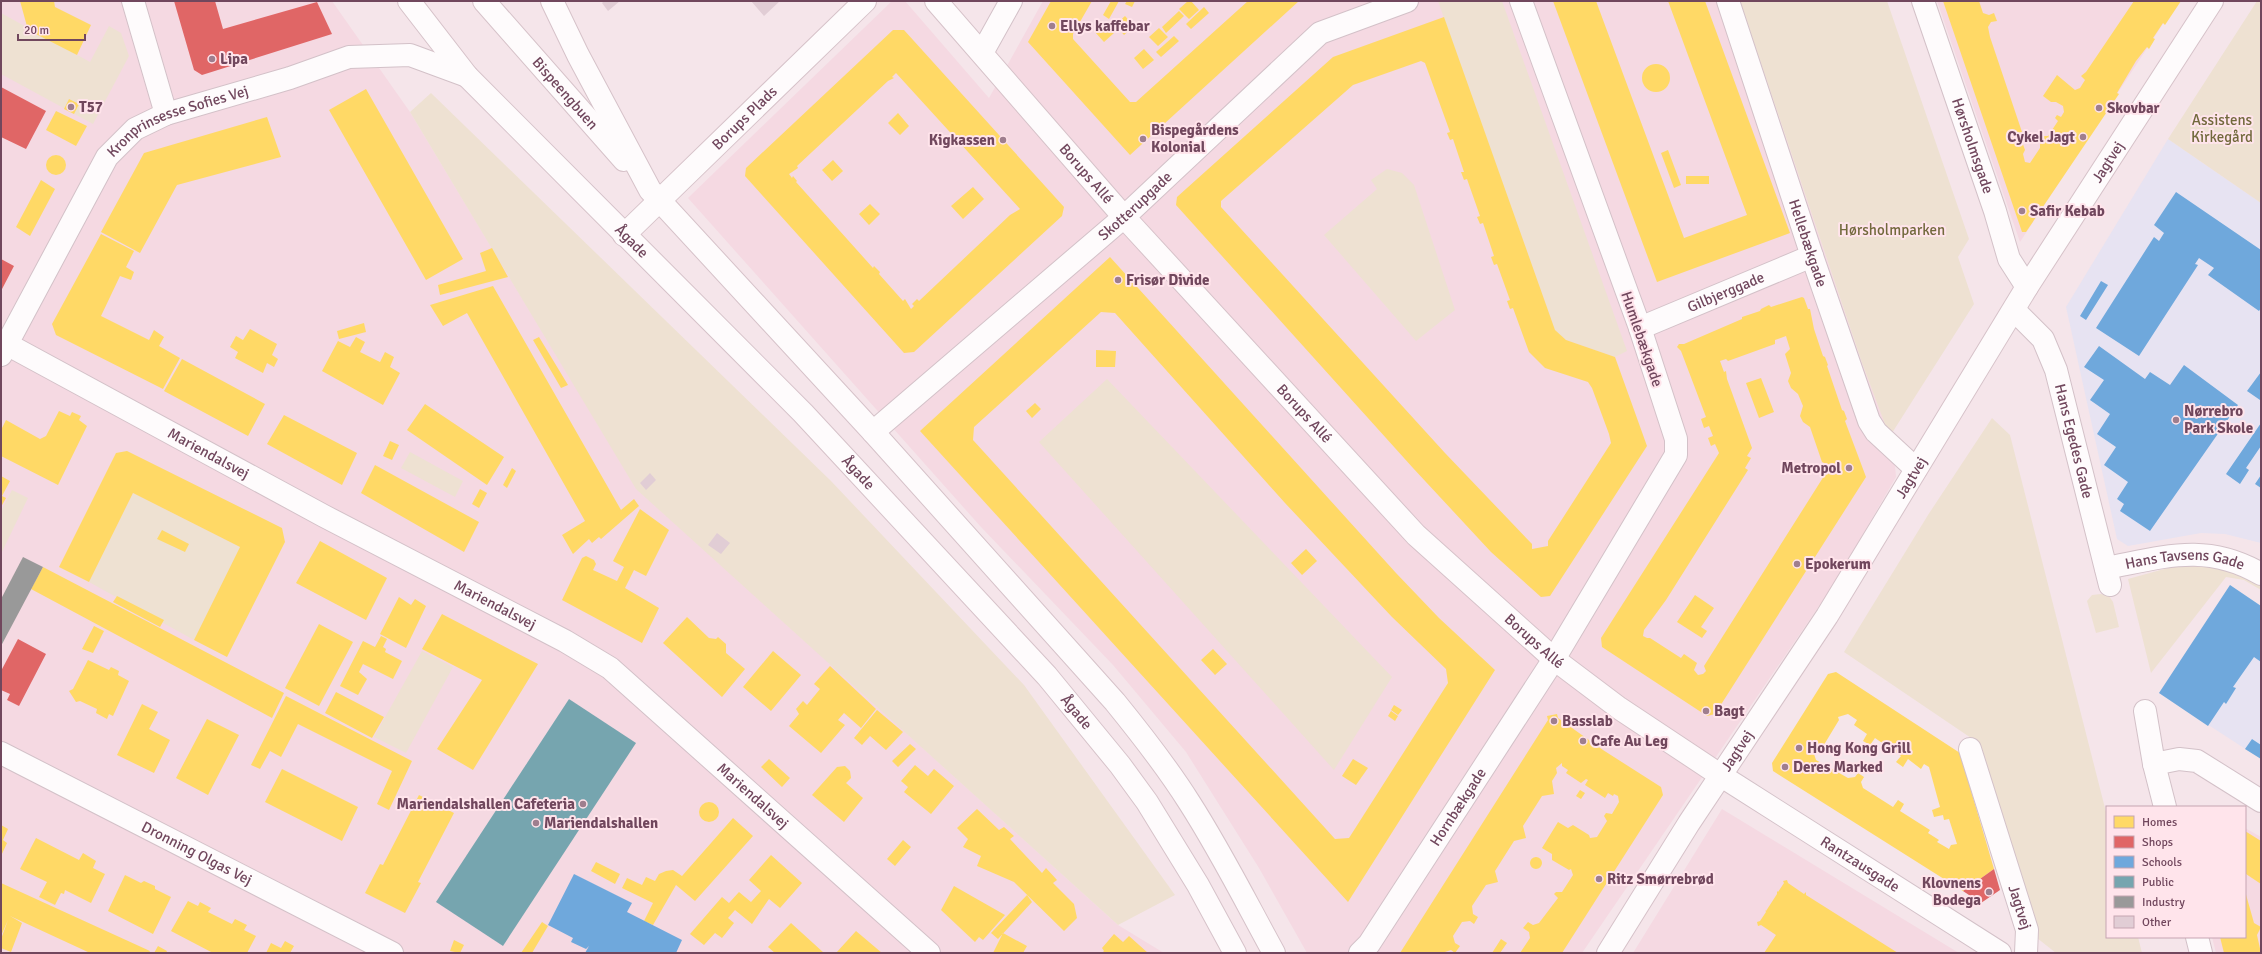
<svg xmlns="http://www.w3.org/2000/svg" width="2262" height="954" viewBox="0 0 2262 954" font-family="Signika,sans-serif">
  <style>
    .residential { fill: #f5d9e2 }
    .education { fill: #e7e3f2 }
    .green { fill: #eee1d2 }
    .homes { fill: #ffd966; fill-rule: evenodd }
    .shops { fill: #e06666 }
    .schools { fill: #6fa8dc }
    .public { fill: #76a5af }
    .industry { fill: #999 }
    .building { fill: #e1cdd5 }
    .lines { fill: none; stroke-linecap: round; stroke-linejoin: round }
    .street-casing { stroke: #d3c1c8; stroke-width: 24 }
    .secondary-casing { stroke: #d6c2c9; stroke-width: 24 }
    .street { stroke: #fefbfc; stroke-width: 22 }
    .secondary { stroke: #fefbfc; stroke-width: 22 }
    .poi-dot { fill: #9f7e8e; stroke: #ffe4eb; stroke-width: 1.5 }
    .labels { text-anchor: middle; stroke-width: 4; stroke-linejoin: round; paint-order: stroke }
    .poi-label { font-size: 15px; font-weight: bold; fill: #71475d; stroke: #ffe4eb; text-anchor: start }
    .street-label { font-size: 15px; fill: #71475d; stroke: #ffe4eb }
    .park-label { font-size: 15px; fill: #72693c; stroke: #ffe4eb }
  </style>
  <rect width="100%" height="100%" fill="#f5e5ea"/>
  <!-- residential -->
  <path class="residential" d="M1 1H332L410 112 637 489 1118 925 1164 953H1Z
    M892 1H905L989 98 1043 1H1740L1862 363 1886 426 1892 433 1896 477 1834 584 1582 953H1307L1259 868 1186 752 1113 665 981 527 688 198Z
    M1937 1H2178L2020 242Z
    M1722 809 1959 953H1633Z
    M2245 828 2261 837V953H2216L2212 937H2245Z"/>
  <!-- education -->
  <path class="education" d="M2168 139 2261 203V543L2225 534 2201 533 2128 546 2117 539 2066 307Z
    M2230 585 2261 606V759L2159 693Z"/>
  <!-- green -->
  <path class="green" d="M1438 1H1502L1627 351 1615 357 1566 340 1555 330Z
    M1740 1H1887L1969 239 1958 257 1974 304 1892 433 1886 427 1862 363Z
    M2257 1H2261V203L2168 139Z
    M1 13 90 62 109 26 121 33 129 56 93 124 1 74Z
    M431 93 831 481 1024 685 1175 895 1118 925 636 489 410 112Z
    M1387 169 1402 173 1414 185 1455 310 1416 341 1324 235 1377 189 1371 180Z
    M1107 379 1392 677 1334 770 1039 442Z
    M1992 418 2010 435 2107 816V937H2138L2142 953H2056L2037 938 1977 742 1844 652 1928 515Z
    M410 452 463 481 455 497 401 468Z
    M12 490 28 498 1 554V511Z
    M133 493 240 547 194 640 89 582Z
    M2194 564 2232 569 2261 584V590L2244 580 2226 577 2151 673 2128 579 2175 566Z
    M2101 594 2109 596 2113 602 2119 627 2096 633 2087 601 2092 595Z
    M422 651 453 667 406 753 374 737Z"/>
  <!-- homes -->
  <path class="homes" d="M20 1H54L55 7 91 25 77 55 28 30Z
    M1051 1H1092L1073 34V39L1130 102H1136L1248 1H1299L1130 155 1028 42Z
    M1111 1H1119L1109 19 1103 15Z
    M1127 1H1135L1132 7 1125 4Z
    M1188 1H1191L1199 10 1189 19 1179 9Z
    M1553 1H1596L1684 238 1747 215 1668 1H1705L1790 233 1657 282Z
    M1943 1H1979L1983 13 1989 15 1994 13 1997 21 1991 22 1988 27 1990 37 2022 132 2019 133 2025 150 2023 154 2025 162 2030 163 2040 148V143L2044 136H2048L2058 121 2055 118 2057 115 2061 117 2064 112 2063 106 2056 102H2051L2043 96 2057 75 2075 90 2080 88 2085 80 2081 76 2086 72 2134 1H2181L2165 25 2163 23 2153 38 2155 39 2149 49 2147 47 2136 61 2117 93 2119 94 2026 232H2022Z
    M1204 7 1209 13 1191 29 1186 24Z
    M1179 11 1184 16 1166 33 1162 27Z
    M1125 16 1134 26 1124 35 1115 25Z
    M1444 17 1555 330 1566 340 1615 357 1647 446 1550 596 1541 597 1491 552 1413 468 1176 205 1177 197 1333 57ZM1421 61 1425 63 1450 132 1447 133 1450 140 1453 139 1464 172H1461L1464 180 1467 179 1480 216 1477 217 1480 224 1483 223 1494 256 1491 257 1494 265 1497 264 1510 300 1507 301 1510 309 1513 308 1529 352 1545 368 1588 382 1592 388 1609 434 1611 443 1548 541V546L1532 549V544L1445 453 1221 207V201L1353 85Z
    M1105 23 1114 33 1104 42 1095 32Z
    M1159 28 1168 37 1158 46 1149 37Z
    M893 30H904L1064 207 1062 216 914 352 904 353 745 176 746 168ZM896 73 1020 209 1010 215 919 301 917 299 912 304 914 306 911 309 905 299 903 301 879 274 880 272 874 266 873 268 796 182 797 181 793 176 792 178 789 174 798 168 797 166 888 81 894 78 892 77Z
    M1174 36 1179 41 1161 57 1156 52Z
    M1144 49 1154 60 1143 69 1134 58Z
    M1642 78a14 14 0 1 1 28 0a14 14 0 1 1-28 0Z
    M366 89 463 259 426 280 329 110Z
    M69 99 79 104 74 114 64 109Z
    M56 111 87 126 76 146 46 130Z
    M898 113 909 126 900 135 888 123Z
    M267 117 281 157 177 185 140 253 101 232 144 153Z
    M1668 150 1681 185 1674 188 1661 153Z
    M46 165a10 10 0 1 1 20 0a10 10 0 1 1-20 0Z
    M833 160 843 171 832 181 822 170Z
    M1686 176H1709V184H1686Z
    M41 180 55 189 30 236 16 227Z
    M973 187 984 199 963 219 951 206Z
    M870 204 880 214 869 225 859 214Z
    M101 234 134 251 126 267 134 272 131 280 120 276 101 316 149 340 154 330 164 337 159 346 180 358 163 389 56 335 52 324Z
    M492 248 508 277 440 295 438 285 486 271 480 253Z
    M1110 257 1396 573 1439 618 1495 670 1348 902 920 431ZM1101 312 1115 313 1285 503 1392 617 1446 669 1448 683 1349 838 1335 839 973 440 974 427Z
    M493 286 621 510 634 499 639 506 601 539 599 537 592 543 589 539 573 554 562 535 585 521 467 313 443 326 430 305Z
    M1802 297 1804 298 1808 309H1810L1814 329 1823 356 1825 357 1828 365 1827 366 1842 410 1844 411 1847 419 1845 421 1866 477 1715 714 1707 716 1602 647 1601 638 1719 453 1715 444 1711 446 1708 438 1713 436 1709 426 1704 428 1701 419 1706 417 1681 351 1677 347 1679 344H1684L1742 319V317L1760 311 1761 309 1769 305 1771 307ZM1786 336 1790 349 1785 354 1791 373 1788 381 1791 388 1798 394 1803 406 1800 416 1803 422 1810 427 1822 462 1826 464 1829 472 1824 476 1704 666 1706 671 1703 674 1698 675 1694 670 1697 663 1684 654 1681 658 1650 638H1647L1643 636 1644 630 1666 600 1748 470 1745 468 1751 458 1747 456 1752 448 1727 379 1726 371 1724 372 1720 361 1726 359 1728 361 1775 344V340Z
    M364 323 366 332 339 339 337 331Z
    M250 329 277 344 272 355 278 359 274 367 267 363 263 373 235 358 238 352 230 347 236 336 243 340Z
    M356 337 365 342 360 352 380 362 385 352 394 357 390 367 400 373 383 405 322 371 338 341 350 347Z
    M539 337 568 385 561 388 533 340Z
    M1096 350 1116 351 1115 367H1096Z
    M182 359 265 404 248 436 164 391Z
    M1761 378 1774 412 1759 418 1746 383Z
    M1035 403 1041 409 1032 418 1026 411Z
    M425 404 504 457 487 485 407 430Z
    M59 411 70 416 72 412 81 416 79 420 87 426 58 485 1 456V430L6 420 40 439 46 436Z
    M284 415 357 453 342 485 267 444Z
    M390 441 399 445 392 460 383 456Z
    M127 451 282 528 285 542 227 657 194 640 240 547 133 493 89 582 59 567 116 453Z
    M375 465 479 522 464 552 361 493Z
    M512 468 516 471 507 488 503 485Z
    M1 476 10 481 2 496 6 498 1 507Z
    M480 489 487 493 479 508 472 504Z
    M640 509 669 530 646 576 634 570 625 588 659 608 642 643 562 600 582 558 586 556 594 560 596 564 593 570 617 581 624 567 613 561Z
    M162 530 189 544 185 552 157 539Z
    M320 541 387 578 366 620 296 583Z
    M1306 549 1317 561 1302 575 1291 563Z
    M43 567 284 693 272 718 31 589Z
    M1695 595 1714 608 1701 627 1707 631 1702 638 1677 622Z
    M117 596 164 620 160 627 113 602Z
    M399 597 411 605 415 599 426 606 406 648 380 634Z
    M442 614 538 664 473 770 437 749 482 680 422 649Z
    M687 617 709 638 716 639 718 637 726 644V653L745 669 722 697 663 643Z
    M319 624 353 642 319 706 285 688Z
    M94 626 104 631 93 653 82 649Z
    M381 636 387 639 383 647 386 649 385 652 402 661 393 679 363 664 359 672 367 679 358 695 340 686 363 641 375 647Z
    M1213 649 1227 664 1215 675 1201 660Z
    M773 651 801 675 771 711 743 687Z
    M88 660 109 670 111 667 119 671 118 675 129 681 113 716 109 714 107 719 96 713 97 709 80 701 76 702 69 691 73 689Z
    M830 666 876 709 861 728 844 713 838 720 845 725 821 753 789 726 799 714 796 709 803 701 807 705 820 689 814 684Z
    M1836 672 1960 753 1994 869 1963 891 1773 771 1772 763 1828 674ZM1848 714 1857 720 1854 725 1867 734 1863 741 1870 745 1875 738 1901 756 1896 762 1903 767 1908 759 1921 769 1924 764 1929 767 1940 807 1932 810 1934 817 1943 815 1944 820 1949 819 1957 844 1951 845 1949 849 1937 842 1939 840 1928 833 1930 830 1900 811 1904 804 1898 800 1893 807 1863 788 1861 782 1864 777 1858 773 1855 777 1848 778 1816 760 1814 754 1819 753 1839 720 1838 717Z
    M336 692 384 717 372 738 325 713Z
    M286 696 412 761 389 810 377 804 392 771 298 724 281 757 270 751 260 769 251 765Z
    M142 704 158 712 149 729 170 740 154 773 117 755Z
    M1394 705 1402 710 1398 715 1391 710Z
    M877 710 903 732 886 750 870 736 862 745 854 738Z
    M1391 711 1398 716 1395 721 1388 716Z
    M1557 714 1558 718 1603 750 1661 787 1663 795 1562 953H1520L1530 938 1529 932 1523 928 1528 922 1533 925 1539 923 1558 898 1554 894 1556 892H1562L1573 875 1571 869 1569 870 1552 860V854L1542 848 1558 822 1568 828 1573 825 1589 835 1590 838 1597 837 1607 821 1604 816 1606 813 1612 814 1619 802 1618 796 1614 794 1613 796 1608 793 1605 798 1585 785 1588 780 1586 779 1581 783 1566 773 1568 770 1562 766V763L1556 768 1557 773 1552 781 1554 794 1542 796 1523 826 1526 838 1514 841 1495 871 1498 882 1486 885 1472 906 1473 914 1478 917 1474 924 1470 921 1462 922 1453 936 1455 943 1460 946 1455 953 1451 950 1442 953H1400L1548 720 1547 716Z
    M207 719 239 735 208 795 176 778Z
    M910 744 916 749 898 767 892 761Z
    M769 759 790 778 782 787 761 767Z
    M1353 759 1368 768 1356 785 1342 776Z
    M915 765 928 776 934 769 954 786 931 814 904 792 908 787 901 781Z
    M845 766 850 771 851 778 846 783 863 798 844 822 812 795 837 767Z
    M282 769 358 807 342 841 265 802Z
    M1580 790 1585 793 1581 799 1576 796Z
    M419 795 454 813 418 882 421 883 405 913 365 893 380 864 383 865Z
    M699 812a10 10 0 1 1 20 0a10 10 0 1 1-20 0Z
    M977 809 999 830 1004 827 1014 836 1010 839 1042 873 1046 868 1057 880 1053 883 1074 904 1077 918 1064 931 1014 882 977 866 981 856 963 847 968 839 957 828Z
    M733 818 753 836 695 901 676 885 653 925 644 921 653 903 622 888 627 878 642 885 646 877 655 881 659 874 666 871 673 870 682 876Z
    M1 825 8 829 3 840 7 843 1 856Z
    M2245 831 2261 841V884L2246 874 2245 875Z
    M36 838 79 860 83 853 96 861 93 868 105 874 91 903 65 890 64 894 61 893 55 905 39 897 47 882 20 869Z
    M903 840 911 847 895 866 887 859Z
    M771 855 802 883 780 908 769 899 752 924 735 910 728 918 734 923 722 938 715 933 704 945 690 934 722 897 729 903 739 892 751 902 761 891 749 880Z
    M1530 863a6 6 0 1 1 12 0a6 6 0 1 1-12 0Z
    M596 862 620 874 615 884 591 871Z
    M125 875 141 883 144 881 155 886V889L171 897 153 934 108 911Z
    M1787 880 1788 883 1804 894 1806 892V895L1898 953H1764L1776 935 1761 925 1758 926 1757 922 1760 921 1766 912 1765 910 1766 911 1777 894V891L1778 892 1784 883 1783 881Z
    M1 883 150 951 149 953H90L10 916 22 923 11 952 1 948V939L8 920 1 936Z
    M954 886 1005 915 983 940 979 937 975 942 941 910Z
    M2245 891 2254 923 2261 927 2257 935 2261 953H2224L2220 937H2245Z
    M1027 895 1032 902 998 939 991 933Z
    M188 901 198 906 200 902 211 908 208 912 232 924 235 919 247 925 244 930 256 936 247 953H213L171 931Z
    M542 922 548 926 532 953H521Z
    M791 923 824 953H775L768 947Z
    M856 931 882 953H836Z
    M1003 933 1027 946 1023 953H993Z
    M1114 934 1123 942 1129 936 1148 953H1102L1104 951 1102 948Z
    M1501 939 1507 943 1500 953H1492Z
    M454 940 464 945 460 953 450 951Z
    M285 941 294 946 290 953H266L271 943 281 948Z
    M158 946 167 951 166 953H154Z"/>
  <!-- shops -->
  <path class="shops" d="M174 1H215L223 29 317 2 332 34 202 75 194 70Z
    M1 87 46 111 26 149 1 137Z
    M1 259 14 266 1 291Z
    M18 639 46 654 19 706 7 700 10 694 1 690V671Z
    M1994 869 2000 890 1981 903 1963 891Z"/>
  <!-- schools -->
  <path class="schools" d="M2176 192 2261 250V308L2259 311 2208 275 2214 268 2199 258 2195 264 2198 265 2139 356 2096 328 2154 237 2159 241 2164 233 2154 225Z
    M2101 281 2108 285 2086 320 2080 316Z
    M2099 346 2145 379 2150 372 2170 385 2184 365 2238 405 2150 531 2120 511 2124 504 2117 499 2128 482 2104 465 2116 447 2097 434 2110 414 2090 400 2104 380 2084 367Z
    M2261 372V398L2260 400 2247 391Z
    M2261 423V446L2246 468 2249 470 2240 484 2226 474Z
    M2261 475V488L2255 484Z
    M2230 585 2261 606V662L2254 657 2233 687 2236 688 2226 704 2224 702 2208 726 2159 693Z
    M2252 739 2261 745V759L2245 749Z
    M574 874 632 903 627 912 682 940 676 953H585L589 946 586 949 571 942 573 938 548 925Z"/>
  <!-- public -->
  <path class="public" d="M569 699 636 743 503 946 436 902Z"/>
  <!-- industry -->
  <path class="industry" d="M23 557 43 567 1 646V599Z"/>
  <!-- building -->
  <path class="building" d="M604 1H620L608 11 602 3Z
    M751 1H780L764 16Z
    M650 473 656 480 646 490 640 483Z
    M717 533 730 543 721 554 708 545Z"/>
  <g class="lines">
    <defs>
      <g id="street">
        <path d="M133 1 166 114"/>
        <path id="s1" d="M1728 1 1812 256 1869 421 1876 432 1916 469"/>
        <path id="s2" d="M1923 1 1995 211 2009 259 2027 287"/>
        <path d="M982 53 1011 1"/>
        <path id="s3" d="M2014 310 2043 339 2056 370 2110 585"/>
        <path id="s4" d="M1640 328 1812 256"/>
        <path id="s5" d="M1 341 324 516 565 641 610 668 929 953"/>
        <path id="s6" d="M1 355 107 157 135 129 166 114 290 78 349 57 410 55 467 76"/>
        <path id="s7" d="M873 432 1124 217 1320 33 1407 1"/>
        <path id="s8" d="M2106 568C2164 557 2206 542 2261 574"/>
        <path d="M2145 711 2154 764 2165 807"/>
        <path id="s9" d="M1970 749 2027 930 2026 953"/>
        <path id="s10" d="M1 753 392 953"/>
        <path d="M2154 764 2179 759 2197 761 2261 801"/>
        <path id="s11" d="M1720 775 2000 953"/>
        <path d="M2197 937 2201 953"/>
        <path id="s12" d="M1360 953 1369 944 1554 659 1676 455V439L1640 328 1521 1"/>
      </g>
      <g id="secondary">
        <path id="s13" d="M409 1 467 76 803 413 1047 676 1120 765 1147 802 1198 885 1235 953"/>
        <path id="s14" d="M484 1 624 160"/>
        <path d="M552 1 578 55 650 190 873 432 1115 702C1141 734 1167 767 1189 802 1220 850 1246 902 1274 953"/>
        <path id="s15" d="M936 1 1124 217 1416 535 1554 659 1619 708 1720 775"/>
        <path id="s16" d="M624 235 865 1"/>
        <path id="s17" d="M1608 953 1689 823 1827 616 2027 287 2212 1"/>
      </g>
    </defs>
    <!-- street casing -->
    <use href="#street" class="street-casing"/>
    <!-- secondary casing -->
    <use href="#secondary" class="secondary-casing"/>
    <!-- street -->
    <use href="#street" class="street"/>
    <!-- secondary -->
    <use href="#secondary" class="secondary"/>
  </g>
  <!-- markers -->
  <g class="poi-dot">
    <circle cx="1052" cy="26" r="4"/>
    <circle cx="212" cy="59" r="4"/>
    <circle cx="71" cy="107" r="4"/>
    <circle cx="2099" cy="108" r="4"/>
    <circle cx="2083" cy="137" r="4"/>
    <circle cx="1143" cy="139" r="4"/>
    <circle cx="1003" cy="140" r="4"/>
    <circle cx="2022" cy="211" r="4"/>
    <circle cx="1118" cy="280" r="4"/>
    <circle cx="2176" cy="420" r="4"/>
    <circle cx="1849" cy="468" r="4"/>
    <circle cx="1797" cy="564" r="4"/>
    <circle cx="1706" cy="711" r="4"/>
    <circle cx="1554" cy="721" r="4"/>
    <circle cx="1583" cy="741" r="4"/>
    <circle cx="1799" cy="748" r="4"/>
    <circle cx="1785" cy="767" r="4"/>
    <circle cx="583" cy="804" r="4"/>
    <circle cx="536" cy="823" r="4"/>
    <circle cx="1599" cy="879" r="4"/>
    <circle cx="1989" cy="892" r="4"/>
  </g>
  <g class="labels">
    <!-- poi labels -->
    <g class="poi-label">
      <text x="1060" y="31">Ellys kaffebar</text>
      <text x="220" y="64">Lipa</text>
      <text x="79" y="112">T57</text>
      <text x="2107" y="113">Skovbar</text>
      <text x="1151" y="135">Bispegårdens<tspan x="1151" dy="17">Kolonial</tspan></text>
      <text x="2075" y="142" text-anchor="end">Cykel Jagt</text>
      <text x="995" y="145" text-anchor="end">Kigkassen</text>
      <text x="2030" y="216">Safir Kebab</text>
      <text x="1126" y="285">Frisør Divide</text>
      <text x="2184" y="416">Nørrebro<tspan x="2184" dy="17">Park Skole</tspan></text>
      <text x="1841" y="473" text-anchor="end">Metropol</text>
      <text x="1805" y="569">Epokerum</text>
      <text x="1714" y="716">Bagt</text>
      <text x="1562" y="726">Basslab</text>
      <text x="1591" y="746">Cafe Au Leg</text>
      <text x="1807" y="753">Hong Kong Grill</text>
      <text x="1793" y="772">Deres Marked</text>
      <text x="575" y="809" text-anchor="end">Mariendalshallen Cafeteria</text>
      <text x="544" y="828">Mariendalshallen</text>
      <text x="1607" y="884">Ritz Smørrebrød</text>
      <text x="1981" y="888" text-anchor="end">Klovnens<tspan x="1981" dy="17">Bodega</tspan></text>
    </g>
    <!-- street labels -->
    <g class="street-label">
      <text dy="5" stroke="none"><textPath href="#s14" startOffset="123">Bispeengbuen</textPath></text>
      <text dy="5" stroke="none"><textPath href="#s16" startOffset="168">Borups Plads</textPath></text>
      <text dy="5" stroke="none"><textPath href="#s6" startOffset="306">Kronprinsesse Sofies Vej</textPath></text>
      <text dy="5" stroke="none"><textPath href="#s2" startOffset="153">Hørsholmsgade</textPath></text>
      <text dy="5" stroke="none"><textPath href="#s17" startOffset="936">Jagtvej</textPath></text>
      <text dy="5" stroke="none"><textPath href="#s15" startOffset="229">Borups Allé</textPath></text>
      <text dy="5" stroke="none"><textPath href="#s7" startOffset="346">Skotterupgade</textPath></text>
      <text dy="5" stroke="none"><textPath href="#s13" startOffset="328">Ågade</textPath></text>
      <text dy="5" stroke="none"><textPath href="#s1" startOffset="255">Hellebækgade</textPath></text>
      <text dy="5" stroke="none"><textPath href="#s4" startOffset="93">Gilbjerggade</textPath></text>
      <text transform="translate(1642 339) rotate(71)" y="5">Humlebækgade</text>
      <text dy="5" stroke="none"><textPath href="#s15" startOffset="553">Borups Allé</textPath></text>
      <text dy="5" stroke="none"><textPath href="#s3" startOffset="148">Hans Egedes Gade</textPath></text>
      <text dy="5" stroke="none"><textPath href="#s5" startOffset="236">Mariendalsvej</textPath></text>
      <text dy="5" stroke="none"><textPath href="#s13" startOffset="652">Ågade</textPath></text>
      <text dy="5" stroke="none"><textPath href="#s17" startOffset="564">Jagtvej</textPath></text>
      <text dy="5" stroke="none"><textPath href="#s8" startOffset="80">Hans Tavsens Gade</textPath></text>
      <text dy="5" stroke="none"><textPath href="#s5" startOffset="560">Mariendalsvej</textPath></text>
      <text dy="5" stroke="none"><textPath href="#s15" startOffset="877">Borups Allé</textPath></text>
      <text dy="5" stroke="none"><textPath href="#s13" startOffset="976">Ågade</textPath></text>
      <text dy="5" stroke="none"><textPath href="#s17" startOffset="240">Jagtvej</textPath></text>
      <text dy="5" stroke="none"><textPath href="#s5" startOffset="883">Mariendalsvej</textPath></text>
      <text dy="5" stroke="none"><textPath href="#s12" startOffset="176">Hornbækgade</textPath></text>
      <text dy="5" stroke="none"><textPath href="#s10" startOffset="220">Dronning Olgas Vej</textPath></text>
      <text dy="5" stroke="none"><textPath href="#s11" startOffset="166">Rantzausgade</textPath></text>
      <text dy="5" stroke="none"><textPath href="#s9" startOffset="166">Jagtvej</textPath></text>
    </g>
    <!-- park labels -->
    <g class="park-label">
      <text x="2222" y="125">Assistens<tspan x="2222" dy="17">Kirkegård</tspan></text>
      <text x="1892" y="235">Hørsholmparken</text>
    </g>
  </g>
  <!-- border -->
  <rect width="2262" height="954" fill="none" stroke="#71475d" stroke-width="4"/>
  <!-- legend -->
  <rect x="2106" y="806" width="140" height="132" fill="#ffe4eb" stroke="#c6a5b2"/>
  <rect x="2114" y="816" width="20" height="12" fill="#ffd966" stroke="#c6a5b2"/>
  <text x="2142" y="826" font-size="12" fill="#71475d">Homes</text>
  <rect x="2114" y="836" width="20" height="12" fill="#e06666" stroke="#c6a5b2"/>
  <text x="2142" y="846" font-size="12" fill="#71475d">Shops</text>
  <rect x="2114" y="856" width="20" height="12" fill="#6fa8dc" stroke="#c6a5b2"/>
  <text x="2142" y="866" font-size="12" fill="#71475d">Schools</text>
  <rect x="2114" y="876" width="20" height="12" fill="#76a5af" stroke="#c6a5b2"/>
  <text x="2142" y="886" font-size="12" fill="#71475d">Public</text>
  <rect x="2114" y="896" width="20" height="12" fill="#999999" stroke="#c6a5b2"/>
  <text x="2142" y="906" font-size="12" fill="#71475d">Industry</text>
  <rect x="2114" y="916" width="20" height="12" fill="#e1cdd5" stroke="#c6a5b2"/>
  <text x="2142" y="926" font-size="12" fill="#71475d">Other</text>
  <!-- scale -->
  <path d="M18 34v6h67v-6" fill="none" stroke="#71475d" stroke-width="2"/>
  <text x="24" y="34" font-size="12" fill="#71475d" stroke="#ffe4eb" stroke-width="3" paint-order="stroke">20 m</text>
</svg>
